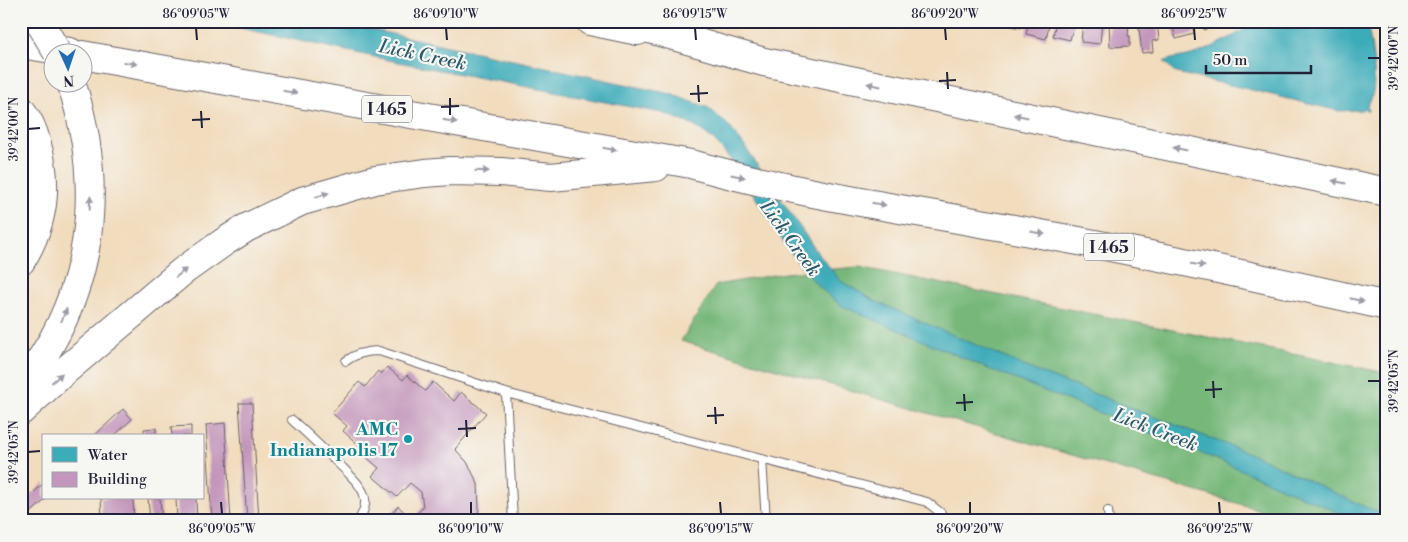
<svg xmlns="http://www.w3.org/2000/svg" width="1408" height="542" viewBox="0 0 1408 542" font-family="'Libre Bodoni',serif">
  <style>
    .forest { fill: #77b87a; stroke: #4c6d5a }
    .water { fill: #3cacb9; stroke: #2f677a }
    .building { fill: #c397bb }
    .lines { fill: none; stroke-linecap: round; stroke-linejoin: round }
    .lane-casing { stroke: #6a6368; stroke-width: 10 }
    .highway-casing { stroke: #6a6368; stroke-width: 30 }
    .lane { stroke: #fff; stroke-width: 8 }
    .highway { stroke: #fff; stroke-width: 28 }
    .highway-bridge-casing { stroke: #6a6368; stroke-width: 30; stroke-linecap: butt }
    .highway-bridge { stroke: #fff; stroke-width: 28 }
    .oneway { fill: #9c9ca7 }
    .ticks { fill: none; stroke: #22223b; stroke-width: 2 }
    .culture-dot { fill: #0f9aa8; stroke: #f6f6f2; stroke-width: 2 }
    .labels { text-anchor: middle; stroke-width: 4.5; stroke-linejoin: round; paint-order: stroke }
    .shield { fill: #f6f6f2; stroke: #626272; stroke-width: 1 }
    .shield-label { font-size: 16px; font-weight: bold; fill: #22223b }
    .culture-label { font-size: 18px; font-weight: bold; fill: #0d838f; stroke: #f6f6f2; text-anchor: end }
    .water-label { font-size: 19px; font-style: italic; fill: #2c596d; stroke: #f6f6f2 }
    .neatline { fill: none; stroke: #22223b; stroke-width: 2 }
    .ticks-label { font-size: 12px; text-anchor: middle; fill: #22223b }
  </style>
  <rect width="100%" height="100%" fill="#f6f6f2"/>
  <filter id="ink" filterUnits="userSpaceOnUse"><feTurbulence type="fractalNoise" baseFrequency=".02" numOctaves="2"/><feDisplacementMap in="SourceGraphic" scale="10" xChannelSelector="R" yChannelSelector="G"/><feConvolveMatrix kernelMatrix="1 2 1 2 8 2 1 2 1" color-interpolation-filters="sRGB"/></filter>
  <filter id="wash" filterUnits="userSpaceOnUse"><feTurbulence type="fractalNoise" baseFrequency=".0096" numOctaves="4" result="noise"/><feDisplacementMap in="SourceGraphic" scale="20" xChannelSelector="R" yChannelSelector="G"/><feGaussianBlur stdDeviation="1.12" result="paint"/><feColorMatrix in="noise" values="0 0 0 0 0 0 0 0 0 0 0 0 0 0 0 0 0 1.4 0 .05"/><feComposite in="paint" operator="in"/></filter>
  <g filter="url(#wash)">
    <rect width="100%" height="100%" fill="#f1dcbd"/>
    <!-- forest -->
    <path class="forest" d="M859 267 1387 373V521H1298L681 341 716 285 785 273Z"/>
    <!-- water -->
    <path class="water" d="M208 21H332L671 94 709 108 728 125 743 144 817 252 841 281 875 301 1038 372 1259 457 1367 508 1387 514V521H1358L1223 462 989 369 842 306C803 278 779 235 754 195 741 175 728 153 710 137 696 125 679 119 662 113L393 61Z
      M1259 21H1367C1371 43 1381 88 1367 106L1369 109 1367 111 1365 108 1361 110 1339 111 1243 88 1176 73C1171 69 1169 65 1164 62 1173 57 1181 58 1191 55 1214 49 1237 33 1259 21Z"/>
    <g id="blocks">
      <!-- building -->
      <path class="building" d="M1003 21H1023L1021 28 1002 24Z
        M1029 21H1050L1046 39 1026 34Z
        M1056 21H1075L1070 40 1053 36Z
        M1083 21 1102 22 1100 44 1081 42Z
        M1109 21H1129L1128 36H1130V46L1110 47Z
        M1138 21H1157L1159 40 1152 41 1153 52 1142 53Z
        M1171 21H1191L1194 34 1176 39Z
        M1201 21H1225L1204 30Z
        M387 367 403 380 407 375 425 391 433 382 454 401 461 392 486 413 455 449 467 462 478 484 479 509 476 521H385L398 506 412 519 423 507 421 492 410 483 397 497 372 476 379 468 358 450 361 447 343 431 347 426 332 413 359 382 365 387 378 371 381 374Z
        M239 403H252L259 521H247Z
        M123 409 132 419 114 436H94Z
        M225 423 231 521H212L206 425Z
        M191 426V436H172L171 427Z
        M156 428V436H144V429Z
        M44 483V498H47L25 518 21 514V504Z
        M101 498H133L134 521H102Z
        M148 498H160L162 521H150Z
        M176 498H196L197 521H177Z
        M87 514V521H54V516Z"/>
    </g>
  </g>
  <g filter="url(#ink)">
    <use href="#blocks" fill-opacity="0" stroke="#6a6368" stroke-width="1"/>
    <g class="lines">
      <defs>
        <path id="lane" d="M346 361C356 353 366 351 379 351L506 393 927 502 941 513 944 521
          M506 393 513 521
          M292 420C310 436 326 452 343 468 350 475 359 483 363 492 368 502 364 512 358 521
          M762 459 766 521
          M1108 511 1109 521"/>
        <path id="highway" d="M590 21 638 31
          M622 21 764 62 1387 192
          M21 44 70 52
          M82 55 691 164C803 196 921 211 1035 233 1153 254 1270 280 1387 306
          M21 110C29 120 34 132 37 145 49 186 43 225 21 261
          M21 387C33 374 42 358 51 343 97 261 100 170 71 82
          M21 411 66 370 183 271 224 242 246 228 302 201 375 180 425 173 450 171 501 172 551 177 656 167"/>
      </defs>
      <!-- lane casing -->
      <use href="#lane" class="lane-casing"/>
      <!-- highway casing -->
      <use href="#highway" class="highway-casing"/>
      <!-- lane -->
      <use href="#lane" class="lane"/>
      <!-- highway -->
      <use href="#highway" class="highway"/>
      <defs>
        <path id="highway-bridge" d="M39 21 57 52"/>
      </defs>
      <!-- highway-bridge casing -->
      <use href="#highway-bridge" class="highway-bridge-casing"/>
      <!-- highway-bridge -->
      <use href="#highway-bridge" class="highway-bridge"/>
    </g>
    <!-- one-way arrows -->
    <defs><path id="oneway-solid" d="M-6-.8H1V-3.2L6.5 0L1 3.2V.8H-6Z" transform="scale(1.25)"/></defs>
    <g class="oneway">
      <use href="#oneway-solid" transform="translate(130 63) rotate(10)"/>
      <use href="#oneway-solid" transform="translate(874 85) rotate(-168)"/>
      <use href="#oneway-solid" transform="translate(290 92) rotate(10)"/>
      <use href="#oneway-solid" transform="translate(1021 116) rotate(-168)"/>
      <use href="#oneway-solid" transform="translate(450 121) rotate(10)"/>
      <use href="#oneway-solid" transform="translate(610 149) rotate(10)"/>
      <use href="#oneway-solid" transform="translate(1180 149) rotate(-168)"/>
      <use href="#oneway-solid" transform="translate(482 171) rotate(1)"/>
      <use href="#oneway-solid" transform="translate(738 176) rotate(12)"/>
      <use href="#oneway-solid" transform="translate(1339 182) rotate(-168)"/>
      <use href="#oneway-solid" transform="translate(322 195) rotate(-18)"/>
      <use href="#oneway-solid" transform="translate(90 203) rotate(-87)"/>
      <use href="#oneway-solid" transform="translate(879 204) rotate(10)"/>
      <use href="#oneway-solid" transform="translate(1038 233) rotate(11)"/>
      <use href="#oneway-solid" transform="translate(1198 265) rotate(11)"/>
      <use href="#oneway-solid" transform="translate(181 273) rotate(-39)"/>
      <use href="#oneway-solid" transform="translate(1357 300) rotate(13)"/>
      <use href="#oneway-solid" transform="translate(64 315) rotate(-67)"/>
      <use href="#oneway-solid" transform="translate(57 378) rotate(-42)"/>
    </g>
  </g>
  <!-- ticks -->
  <path class="ticks" d="M196 28 197 40M446 28 447 40M695 28 696 40M945 28 946 40M1194 28 1195 40M1368 58H1380M947 72 948 89M939 81 956 80M698 85 699 102M690 94 708 93M450 98V115M441 107 459 106M201 111 202 128M192 120 210 119M28 129 40 128M1213 381 1214 398M1368 381H1380M1205 390 1222 389M964 394 965 411M956 403 973 402M715 407 716 424M707 416 724 415M466 420 467 437M458 429 476 428M28 452 40 451M221 502 222 514M471 502V514M720 502 721 514M970 502V514M1219 502 1220 514"/>
  <!-- markers -->
  <circle class="culture-dot" cx="408" cy="439" r="5"/>
  <g class="labels">
    <!-- shield labels -->
    <g class="shield">
      <rect x="362" y="95.5" width="50" height="27" rx="4"/>
      <rect x="1084" y="233.5" width="50" height="27" rx="4"/>
    </g>
    <g class="shield-label">
      <text x="387" y="115">I 465</text>
      <text x="1109" y="253">I 465</text>
    </g>
    <!-- culture labels -->
    <g class="culture-label">
      <text x="398" y="435">AMC<tspan x="398" dy="21">Indianapolis 17</tspan></text>
    </g>
    <!-- water labels -->
    <g class="water-label">
      <text transform="translate(423 54) rotate(12)" y="7">Lick Creek</text>
      <text transform="translate(791 238) rotate(54)" y="7">Lick Creek</text>
      <text transform="translate(1156 429) rotate(21)" y="7">Lick Creek</text>
    </g>
  </g>
  <!-- margin -->
  <rect width="1408" height="542" fill="none" stroke="#f6f6f2" stroke-width="55"/>
  <!-- legend -->
  <rect x="42" y="434" width="162" height="65" fill="#f6f6f2" stroke="#a1a1a9"/>
  <rect x="52" y="447" width="25" height="15" fill="#3cacb9" stroke="#a1a1a9"/>
  <text x="88" y="460" font-size="15" fill="#22223b">Water</text>
  <rect x="52" y="472" width="25" height="15" fill="#c397bb" stroke="#a1a1a9"/>
  <text x="88" y="484" font-size="15" fill="#22223b">Building</text>
  <!-- north arrow -->
  <g transform="translate(68 68) rotate(177)"><circle r="24" fill="#f6f6f2" stroke="#a1a1a9"/>
  <path d="M0-4L9 19L0 12L-9 19Z" fill="#1f6fb2"/>
  <text y="-8" font-size="14" font-weight="bold" text-anchor="middle" fill="#22223b">N</text>
  </g>
  <!-- scale -->
  <path d="M1206 65v8h105v-8" fill="none" stroke="#22223b" stroke-width="2.5"/>
  <text x="1213" y="65" font-size="15" fill="#22223b" stroke="#f6f6f2" stroke-width="4" paint-order="stroke">50 m</text>
  <rect x="28" y="28" width="1352" height="486" class="neatline"/>
  <g class="ticks-label">
    <text x="196" y="18">86°09'05"W</text>
    <text x="446" y="18">86°09'10"W</text>
    <text x="695" y="18">86°09'15"W</text>
    <text x="945" y="18">86°09'20"W</text>
    <text x="1194" y="18">86°09'25"W</text>
    <text transform="translate(1394 58) rotate(-90)" y="4">39°42'00"N</text>
    <text transform="translate(14 129) rotate(-90)" y="4">39°42'00"N</text>
    <text transform="translate(1394 381) rotate(-90)" y="4">39°42'05"N</text>
    <text transform="translate(14 452) rotate(-90)" y="4">39°42'05"N</text>
    <text x="222" y="533">86°09'05"W</text>
    <text x="471" y="533">86°09'10"W</text>
    <text x="721" y="533">86°09'15"W</text>
    <text x="970" y="533">86°09'20"W</text>
    <text x="1220" y="533">86°09'25"W</text>
  </g>
</svg>
